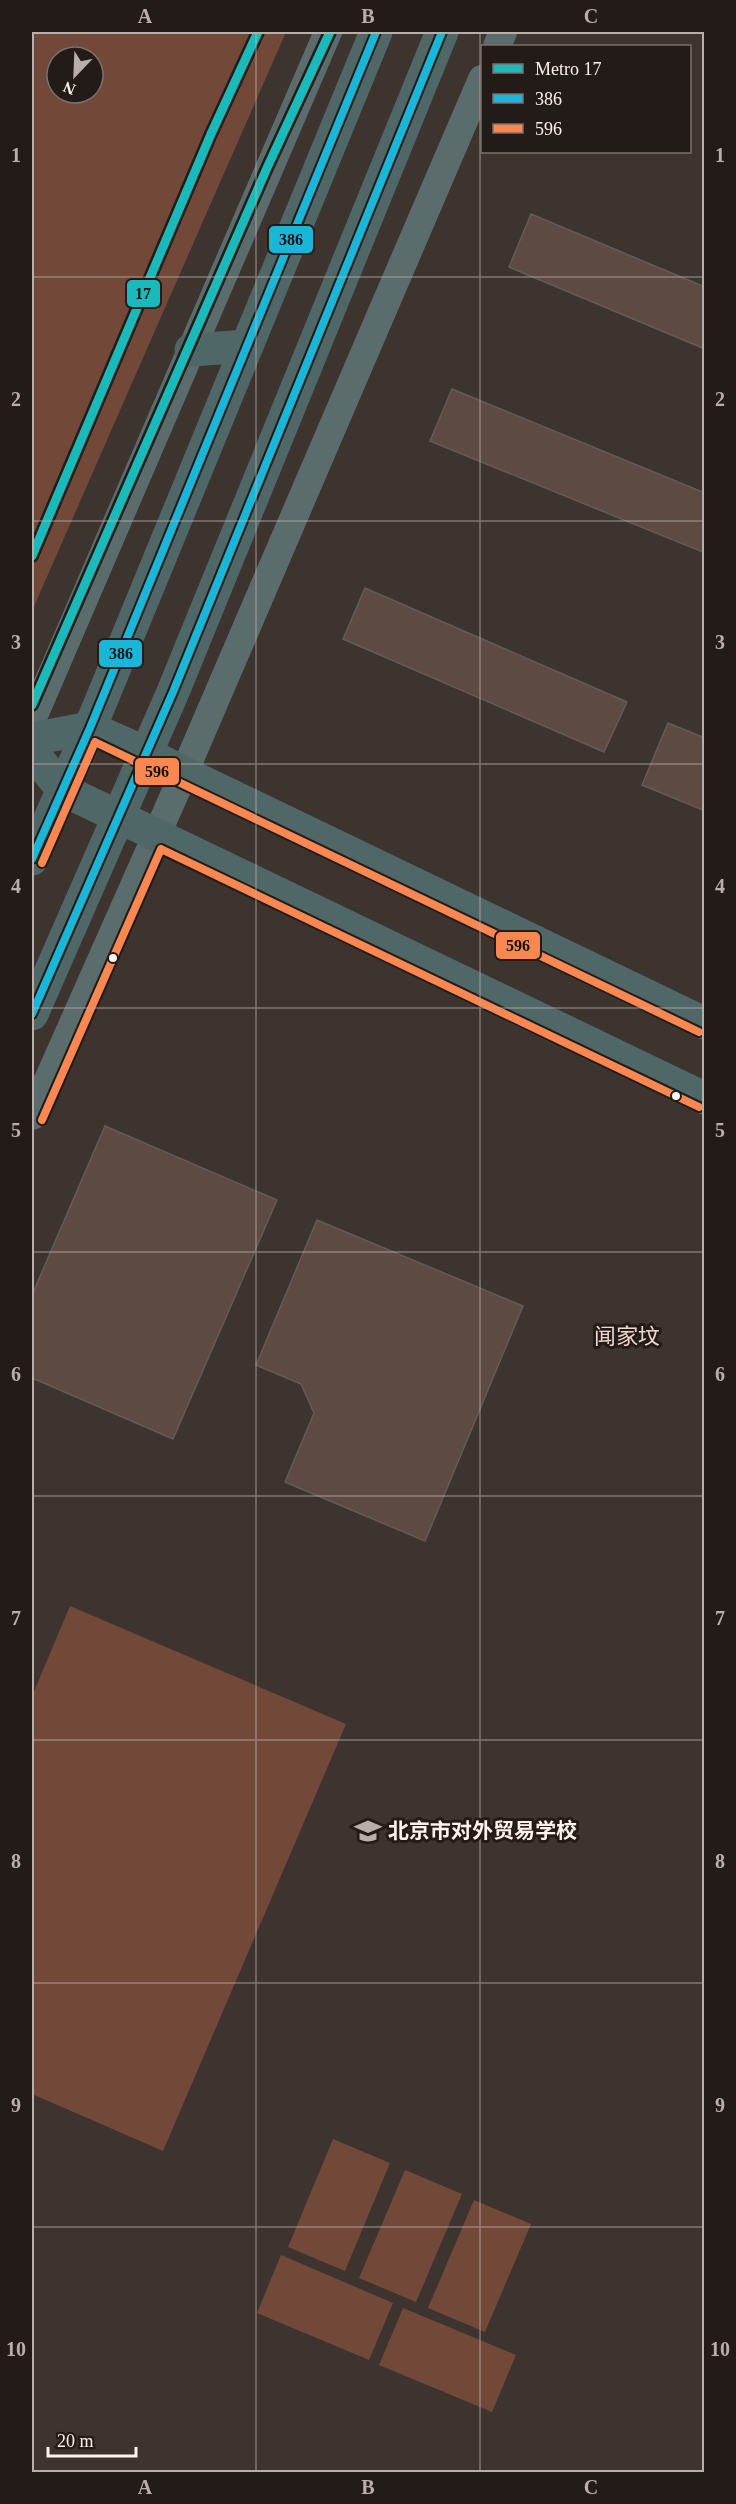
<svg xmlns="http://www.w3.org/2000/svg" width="736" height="2504" viewBox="0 0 736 2504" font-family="'Times New Roman','Noto Sans SC',serif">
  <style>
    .green { fill: #724939; fill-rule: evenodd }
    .building { fill: #5c4a43; stroke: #645b58; stroke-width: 1.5 }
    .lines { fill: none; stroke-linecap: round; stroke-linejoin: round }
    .street { stroke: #5a6c6b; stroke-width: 28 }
    .secondary { stroke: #4f6767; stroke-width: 33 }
    .bus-1-casing { stroke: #231b17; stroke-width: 12 }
    .bus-2-casing { stroke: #231b17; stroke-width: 12 }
    .bus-1 { stroke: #1ab6d8; stroke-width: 8 }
    .bus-2 { stroke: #f88751; stroke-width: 8 }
    .metro-1-casing { stroke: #231b17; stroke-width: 14 }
    .metro-1 { stroke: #1ababa; stroke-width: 9 }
    .grid { fill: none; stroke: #baaeaa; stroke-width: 1.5; stroke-opacity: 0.55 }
    .bus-dot { fill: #fdf1ec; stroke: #231b17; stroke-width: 2 }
    .labels { text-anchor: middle; stroke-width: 6; stroke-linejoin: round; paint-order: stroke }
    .poi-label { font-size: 21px; font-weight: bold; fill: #fdf1ec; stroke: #231b17; text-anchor: start }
    .neighbourhood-label { font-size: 22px; fill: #efd7ce; stroke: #231b17 }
    .line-badge { stroke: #231b17; stroke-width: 2 }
    .pale-badge-label { font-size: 16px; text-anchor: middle; font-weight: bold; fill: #111 }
    .neatline { fill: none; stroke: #baaeaa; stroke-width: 2 }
    .grid-label { font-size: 20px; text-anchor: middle; font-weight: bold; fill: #baaeaa }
  </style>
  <rect width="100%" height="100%" fill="#3d332f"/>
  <!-- green -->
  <path class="green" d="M32 32H286L32 611ZM57 57H93V93H57Z
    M70 1606 346 1724 163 2151 32 2094V1696Z
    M333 2139 390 2163 345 2271 288 2247Z
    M405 2170 462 2194 416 2302 359 2278Z
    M474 2200 531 2224 485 2332 428 2308Z
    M281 2255 393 2303 369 2360 257 2313Z
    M403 2308 516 2355 492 2412 379 2365Z"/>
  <!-- building -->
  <path class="building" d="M531 214 705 287V349L509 267Z
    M452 389 705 493V553L430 441Z
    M365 588 627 702 604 752 343 639Z
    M668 723 705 738V811L642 785Z
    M105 1126 277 1200 173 1439 32 1378V1295Z
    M317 1220 523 1306 425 1541 285 1482 314 1413 301 1384 256 1365Z"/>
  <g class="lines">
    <!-- street -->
    <path class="street" d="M497 46 503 32
      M32 720 328 32
      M32 1116 184 773 482 79"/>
    <!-- secondary -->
    <path class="secondary" d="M191 350 247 346
      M32 739 90 728 146 753 184 773 704 1023
      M32 752 63 790 704 1098
      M32 859 90 728 376 32
      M32 1014 173 692 442 32"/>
    <defs>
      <path id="bus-1" d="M32 859 90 728 376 32
        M32 1014 173 692 442 32"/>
      <path id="bus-2" d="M42 863 95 742 699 1032
        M42 1120 161 849 699 1107"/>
    </defs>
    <!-- bus-1 casing -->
    <use href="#bus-1" class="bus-1-casing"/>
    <!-- bus-2 casing -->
    <use href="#bus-2" class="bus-2-casing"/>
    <!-- bus-1 -->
    <use href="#bus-1" class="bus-1"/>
    <!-- bus-2 -->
    <use href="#bus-2" class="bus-2"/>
    <defs>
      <path id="metro-1" d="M32 556 211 134 258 32
        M32 705 267 168 330 32"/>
    </defs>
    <!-- metro-1 casing -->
    <use href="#metro-1" class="metro-1-casing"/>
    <!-- metro-1 -->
    <use href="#metro-1" class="metro-1"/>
  </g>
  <!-- grid -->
  <path class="grid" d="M256 32V2472M480 32V2472M32 277H704M32 521H704M32 764H704M32 1008H704M32 1252H704M32 1496H704M32 1740H704M32 1983H704M32 2227H704"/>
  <!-- icons -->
  <defs>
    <symbol id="university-bare" viewBox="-9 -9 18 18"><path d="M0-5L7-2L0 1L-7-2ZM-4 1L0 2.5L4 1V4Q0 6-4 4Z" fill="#baaeaa" stroke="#231b17" stroke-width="2.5" paint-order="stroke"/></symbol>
  </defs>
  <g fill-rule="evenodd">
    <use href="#university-bare" x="349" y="1812" width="38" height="38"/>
  </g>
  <!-- markers -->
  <g class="bus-dot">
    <circle cx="113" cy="958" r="5"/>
    <circle cx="676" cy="1096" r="5"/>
  </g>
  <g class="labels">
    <!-- poi labels -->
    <g class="poi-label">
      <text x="388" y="1838">北京市对外贸易学校</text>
    </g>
    <!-- neighbourhood labels -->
    <g class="neighbourhood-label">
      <text x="627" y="1344">闻家坟</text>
    </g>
  </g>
  <g class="line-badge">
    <rect x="268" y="225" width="46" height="29" rx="6" fill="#1ab6d8"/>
    <rect x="126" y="279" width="35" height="29" rx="6" fill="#1ababa"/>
    <rect x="98" y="639" width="45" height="29" rx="6" fill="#1ab6d8"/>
    <rect x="134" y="757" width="46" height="29" rx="6" fill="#f88751"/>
    <rect x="495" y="931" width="46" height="29" rx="6" fill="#f88751"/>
  </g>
  <g class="pale-badge-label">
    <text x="291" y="245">386</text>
    <text x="143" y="299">17</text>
    <text x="121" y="659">386</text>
    <text x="157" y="777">596</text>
    <text x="518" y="951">596</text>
  </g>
  <!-- border -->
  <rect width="736" height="2504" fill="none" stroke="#231b17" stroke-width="66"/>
  <!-- legend -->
  <rect x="481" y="45" width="210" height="108" fill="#231b17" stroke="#7a716c" stroke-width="1.5"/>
  <rect x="493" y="64" width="30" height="9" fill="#1ababa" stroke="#7a716c" stroke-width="1.5"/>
  <text x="535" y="75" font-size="18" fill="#fdf1ec">Metro 17</text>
  <rect x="493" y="94" width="30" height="9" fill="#1ab6d8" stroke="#7a716c" stroke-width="1.5"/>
  <text x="535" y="105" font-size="18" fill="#fdf1ec">386</text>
  <rect x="493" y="124" width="30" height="9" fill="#f88751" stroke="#7a716c" stroke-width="1.5"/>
  <text x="535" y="135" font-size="18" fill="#fdf1ec">596</text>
  <!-- north arrow -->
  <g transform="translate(75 75) rotate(203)"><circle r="28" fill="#231b17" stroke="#7a716c" stroke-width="1.5"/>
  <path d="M0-4.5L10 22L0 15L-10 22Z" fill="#baaeaa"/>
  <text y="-9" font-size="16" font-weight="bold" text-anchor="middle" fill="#fdf1ec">N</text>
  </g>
  <!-- scale -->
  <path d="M48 2447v9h88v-9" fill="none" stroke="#fdf1ec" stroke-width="3"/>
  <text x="57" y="2447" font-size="18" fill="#fdf1ec" stroke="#231b17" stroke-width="4.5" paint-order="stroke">20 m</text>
  <rect x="33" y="33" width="670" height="2438" class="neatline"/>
  <g class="grid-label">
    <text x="145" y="23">A</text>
    <text x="368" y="23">B</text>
    <text x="591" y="23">C</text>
    <text x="16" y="162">1</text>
    <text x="720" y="162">1</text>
    <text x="16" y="406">2</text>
    <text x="720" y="406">2</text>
    <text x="16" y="649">3</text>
    <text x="720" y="649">3</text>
    <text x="16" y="893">4</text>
    <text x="720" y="893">4</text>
    <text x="16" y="1137">5</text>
    <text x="720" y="1137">5</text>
    <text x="16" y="1381">6</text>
    <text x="720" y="1381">6</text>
    <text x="16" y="1625">7</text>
    <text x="720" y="1625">7</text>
    <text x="16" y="1868">8</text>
    <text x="720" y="1868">8</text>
    <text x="16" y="2112">9</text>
    <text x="720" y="2112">9</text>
    <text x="16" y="2356">10</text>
    <text x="720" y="2356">10</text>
    <text x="145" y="2494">A</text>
    <text x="368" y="2494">B</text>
    <text x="591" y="2494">C</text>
  </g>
</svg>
